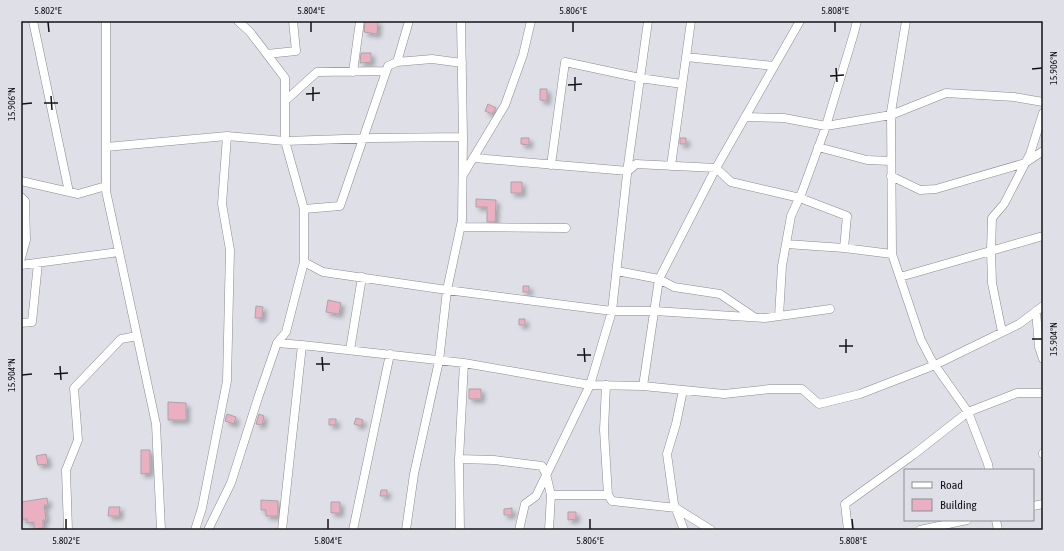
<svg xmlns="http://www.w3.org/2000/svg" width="1064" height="551" viewBox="0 0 1064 551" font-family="'Asap Condensed',sans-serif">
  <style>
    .building { fill: #eab0c1; stroke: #aca3a5; filter: url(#shadow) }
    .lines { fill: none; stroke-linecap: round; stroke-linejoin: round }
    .minor-casing { stroke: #8a8a92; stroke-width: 9 }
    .minor { stroke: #fff; stroke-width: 8 }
    .ticks { fill: none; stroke: #131316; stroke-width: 1.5 }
    .neatline { fill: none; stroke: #131316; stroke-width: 1.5 }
    .ticks-label { font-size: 10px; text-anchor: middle; fill: #131316 }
  </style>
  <defs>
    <filter id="shadow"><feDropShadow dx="3.5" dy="3.5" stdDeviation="2" flood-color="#0004"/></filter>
  </defs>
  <rect width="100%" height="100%" fill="#dfdfe8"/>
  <!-- building -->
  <path class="building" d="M365 21H378L377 34 364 32Z
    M361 53H371V62L360 63Z
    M540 89H547V101L540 100Z
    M488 104 496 108 492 114 485 111Z
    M521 138H529V145L521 144Z
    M680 138H686V144H680Z
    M511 182H522V193H511Z
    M476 199 496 200 495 222H487V207H476Z
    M523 286H529V292H523Z
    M328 300 341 303 339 314 326 312Z
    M256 306 263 307 262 318H255Z
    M519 319H525V325H519Z
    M469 389H481V399H469Z
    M168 402 186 403V420H168Z
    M227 414 236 417 234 424 225 421Z
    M259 414 264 416 262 425 256 424Z
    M356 418 363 420 361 426 354 424Z
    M329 419H336V425H329Z
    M141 450H150V473L141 474Z
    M46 454 48 464 38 465 36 456Z
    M381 490H387V496H380Z
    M47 498 48 505H44L46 520H43V528L34 529V522L27 523V519H21V502Z
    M261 500 278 501V516H266V510H261Z
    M331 502H340V513H331Z
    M109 507H120L119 516H108Z
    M512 508V515H504V509Z
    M568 512H576V519L568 520Z"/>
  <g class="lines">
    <defs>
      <path id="minor" d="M33 21 69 192
        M106 21V191L156 424 161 530
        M906 21 891 112 892 254 921 340 932 361 968 412 988 464 989 470
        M267 54 296 51 293 21
        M686 57 774 66
        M397 62 432 59 462 63
        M353 72 360 21
        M285 101 317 72 386 71
        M745 117 784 118 826 126 891 115 946 93 1014 97 1043 102
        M106 147 227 136 285 141 374 138 463 137
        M818 147 867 160 891 161
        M474 158 628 171 636 164 716 168 731 182 800 198 847 216 844 248
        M551 165 565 62 640 78 682 84
        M671 166 691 21
        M463 175 505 105 523 55 531 21
        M891 176 920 190 936 189 1025 163 1043 151
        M21 181 78 194 106 186
        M21 197 25 201 26 240 21 258
        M304 209 340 206 388 66 397 62 409 21
        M461 227 566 228
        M786 244 844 248 892 254
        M304 262 323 272 447 290 612 311H655L765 318 830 309
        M21 265 119 252
        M617 271 659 279 674 287 720 294 754 317
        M900 277 1043 236
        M1036 311 1039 347 1043 359
        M779 316 782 266 791 216 802 192 825 129 854 33 857 21
        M21 323 32 322 38 263
        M1002 332 992 283 991 251 992 218 1004 204 1030 154 1043 113
        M277 343 302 345 464 363 590 385 643 386 724 394 770 389H802L819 404 860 394 935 365 1019 324 1043 306
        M350 350 362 277
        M606 385 604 430 608 495
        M643 386 659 279 716 168 800 21
        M683 390 676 424 667 454 674 504 684 530
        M1043 453V454
        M459 459 494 460 542 466 546 474 551 495H608L612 501 676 508 711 530
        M1033 506 1043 504
        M996 520 998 530
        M68 530 66 470 78 440 74 388 121 339 137 336
        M195 530 202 508 227 381 230 250 222 204 227 136
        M208 530 231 483 258 398 277 343 286 332 304 262V209L285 141V78L250 32 238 21
        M282 530 302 345
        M353 530 390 354
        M406 530 414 474 439 361 447 290 462 220 463 137 461 21
        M460 530 459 459 464 363
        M519 530 525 504 536 496 590 385 612 311 628 165 648 21
        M549 530 551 495
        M848 530 845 504 913 455 968 412 1017 393H1043
        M920 530 967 520"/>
    </defs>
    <!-- minor casing -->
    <use href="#minor" class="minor-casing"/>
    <!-- minor -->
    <use href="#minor" class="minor"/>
  </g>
  <!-- ticks -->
  <path class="ticks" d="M48 22 49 32M311 22V32M573 22V32M835 22V32M836 68 837 82M1032 69 1042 68M830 76 844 75M575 77V91M568 85 582 84M313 87V101M306 94 320 93M51 96 52 110M44 103H58M22 104 32 103M846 339V353M1032 339H1042M839 346H853M584 348 585 362M577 355H591M322 357 323 371M316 364H330M60 366 61 380M54 374 68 373M22 375 32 374M66 519V529M328 519V529M590 519V529M852 519 853 529"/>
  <!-- border -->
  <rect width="1064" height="551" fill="none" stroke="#dfdfe8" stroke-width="44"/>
  <!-- legend -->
  <rect x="904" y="469" width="130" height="52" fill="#dfdfe8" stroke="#8d8d94"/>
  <rect x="912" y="482" width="20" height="6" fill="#ffffff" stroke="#8d8d94"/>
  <text x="940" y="489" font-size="12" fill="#131316">Road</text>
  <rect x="912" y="499" width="20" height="12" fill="#eab0c1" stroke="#8d8d94"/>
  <text x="940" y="509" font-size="12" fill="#131316">Building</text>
  <rect x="22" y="22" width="1020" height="507" class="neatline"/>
  <g class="ticks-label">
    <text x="48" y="14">5.802°E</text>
    <text x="311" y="14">5.804°E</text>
    <text x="573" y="14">5.806°E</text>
    <text x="835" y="14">5.808°E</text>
    <text transform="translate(1053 68) rotate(-90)" y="4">15.906°N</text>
    <text transform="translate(11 104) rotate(-90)" y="4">15.906°N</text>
    <text transform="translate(1053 339) rotate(-90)" y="4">15.904°N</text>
    <text transform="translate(11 375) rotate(-90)" y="4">15.904°N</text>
    <text x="66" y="544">5.802°E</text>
    <text x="328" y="544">5.804°E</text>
    <text x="590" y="544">5.806°E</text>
    <text x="853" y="544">5.808°E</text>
  </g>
</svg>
